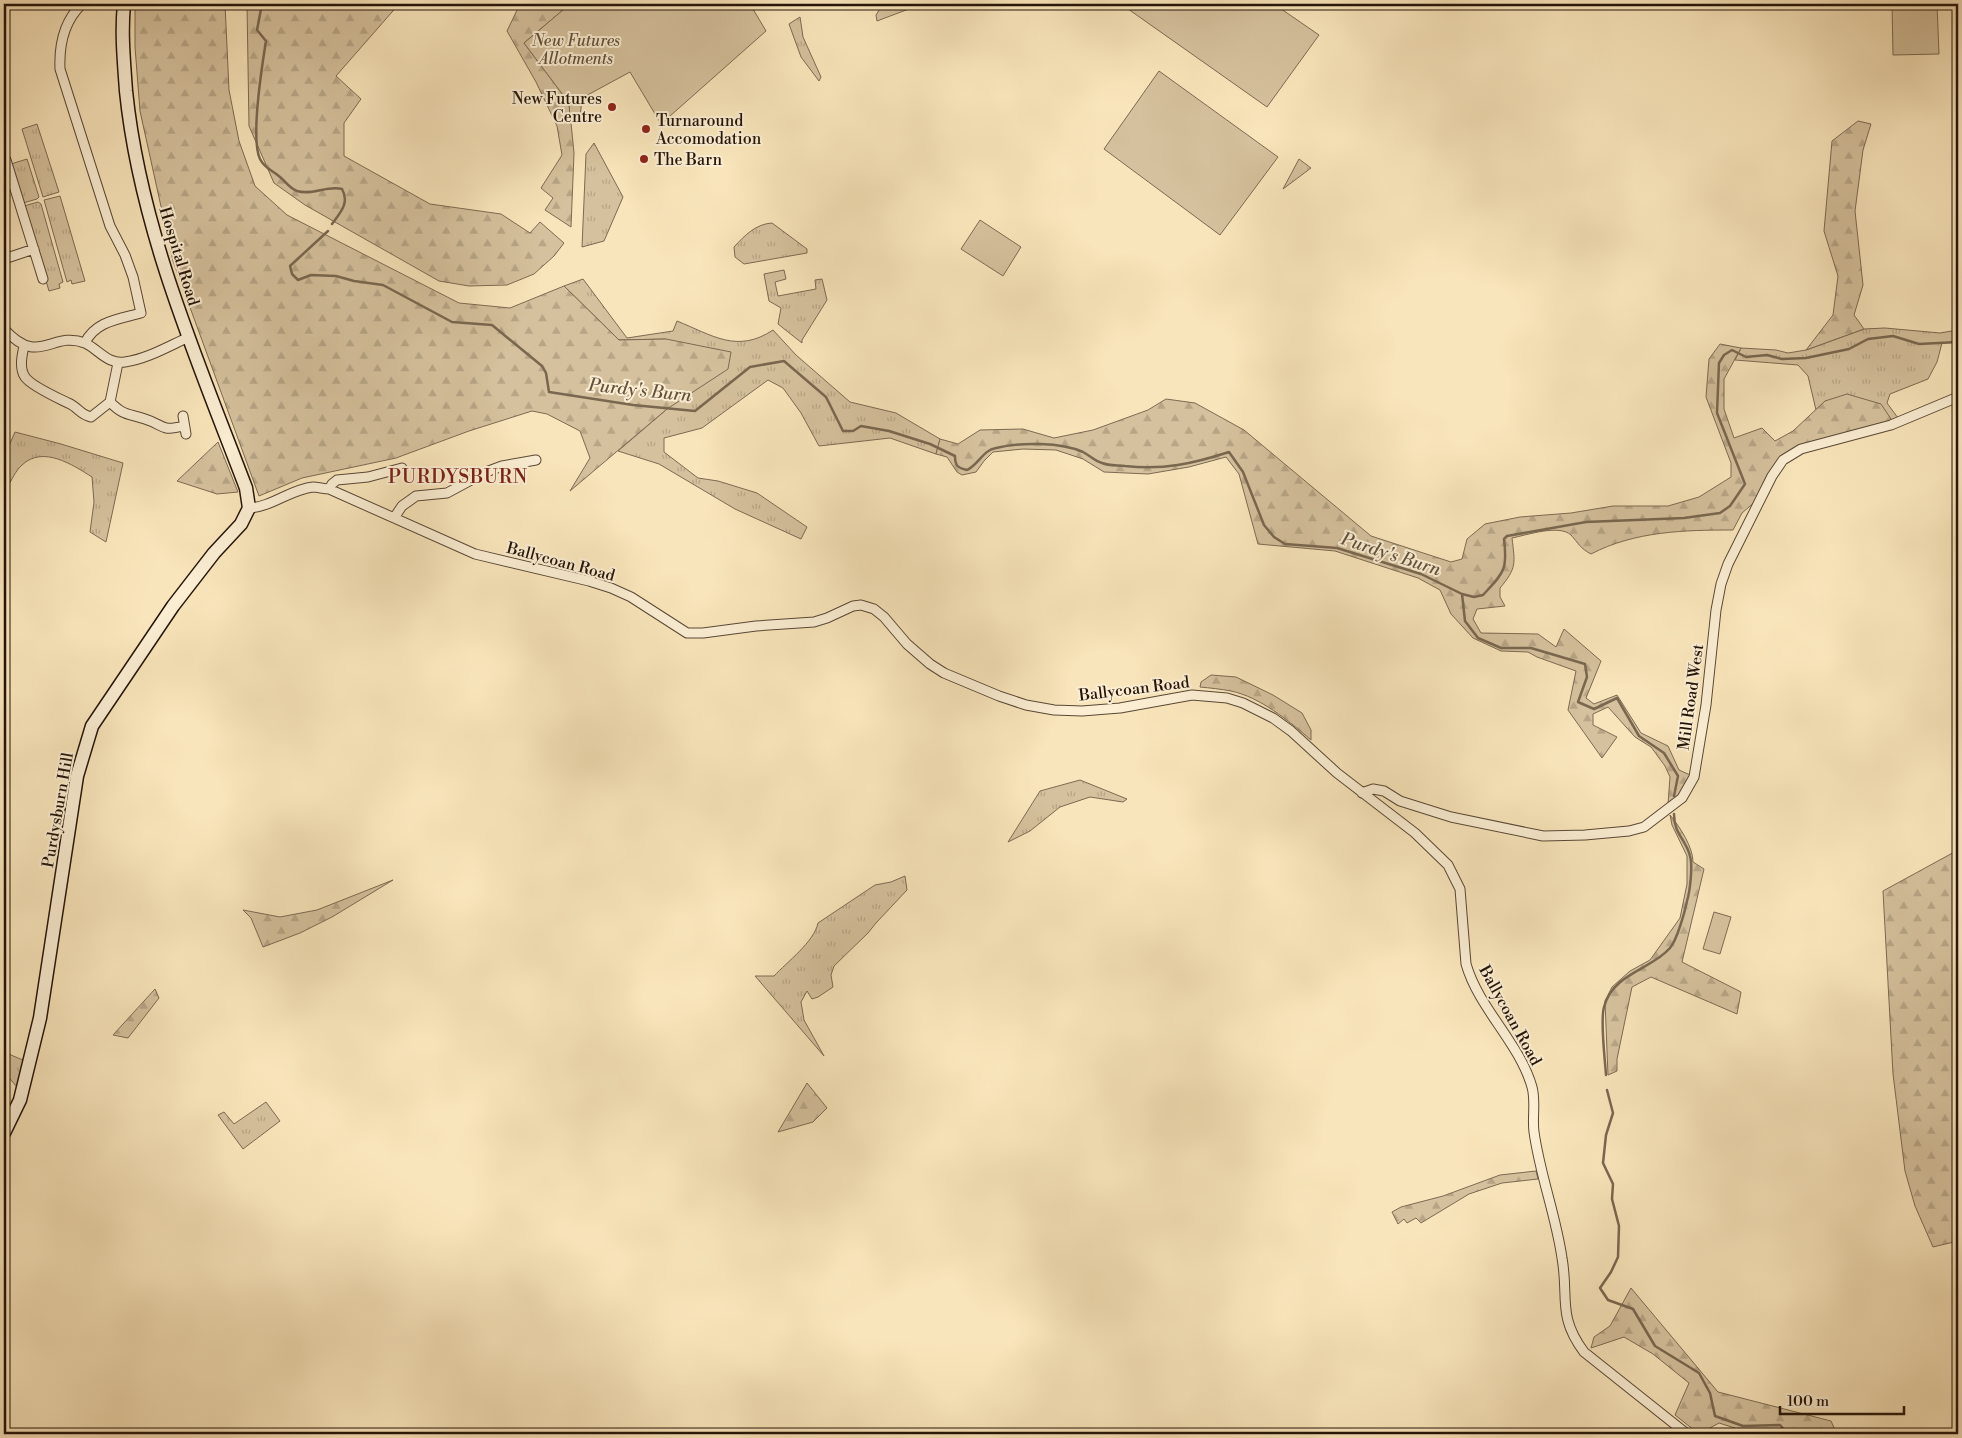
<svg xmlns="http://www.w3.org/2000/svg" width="1962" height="1438" viewBox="0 0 1962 1438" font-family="'Libre Bodoni',serif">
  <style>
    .grass { fill: url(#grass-tufts); stroke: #7c6a52 }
    .forest { fill: url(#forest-firs); stroke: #7c6a52 }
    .green { fill: #d5c19d; stroke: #7c6a52 }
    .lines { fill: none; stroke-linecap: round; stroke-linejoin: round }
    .stream { stroke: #79674f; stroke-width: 2.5 }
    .street-casing { stroke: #594835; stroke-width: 11 }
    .secondary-casing { stroke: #241408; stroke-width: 15 }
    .street { stroke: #fbeed3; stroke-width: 9 }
    .secondary { stroke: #fbeed3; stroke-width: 12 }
    .poi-dot { fill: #8f2418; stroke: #fbeed3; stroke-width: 2 }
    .labels { text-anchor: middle; stroke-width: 4; stroke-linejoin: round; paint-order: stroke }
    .park-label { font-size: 16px; font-style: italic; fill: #62513c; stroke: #fbeed3 }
    .poi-label { font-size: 16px; fill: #241408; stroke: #fbeed3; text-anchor: start }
    .street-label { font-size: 16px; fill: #241408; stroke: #fbeed3 }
    .water-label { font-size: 18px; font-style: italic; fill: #63523d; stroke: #fbeed3 }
    .quarter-label { font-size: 19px; letter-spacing: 1px; fill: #7a1f14; stroke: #fbeed3 }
  </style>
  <defs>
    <pattern id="grass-tufts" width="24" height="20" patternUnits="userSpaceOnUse" patternTransform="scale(1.25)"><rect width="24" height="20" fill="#d5c19d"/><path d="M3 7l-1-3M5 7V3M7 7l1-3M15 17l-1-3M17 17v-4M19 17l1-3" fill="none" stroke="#b7a586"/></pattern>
    <pattern id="forest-firs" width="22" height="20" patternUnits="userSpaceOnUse" patternTransform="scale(1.25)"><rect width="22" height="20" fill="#d5c19d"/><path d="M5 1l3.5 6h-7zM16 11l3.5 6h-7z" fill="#b7a586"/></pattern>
  </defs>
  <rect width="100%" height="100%" fill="#f9e5bb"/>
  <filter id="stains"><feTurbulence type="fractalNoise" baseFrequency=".004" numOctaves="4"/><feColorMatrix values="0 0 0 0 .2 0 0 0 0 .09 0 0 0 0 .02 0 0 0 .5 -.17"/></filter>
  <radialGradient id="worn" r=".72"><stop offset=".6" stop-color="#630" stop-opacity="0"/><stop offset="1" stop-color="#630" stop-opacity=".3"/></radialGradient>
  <!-- grass -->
  <path class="grass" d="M883 4H922L877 21 876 15Z
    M800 17 803 37 821 77 819 81 801 57 789 24Z
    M37 124 59 192 43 197 22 129Z
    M594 143 623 197 604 241 582 247 586 154Z
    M27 159 39 197 37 199 23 203 11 164Z
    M1299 159 1311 168 1283 189Z
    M60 196 85 281 72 284 71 280 67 282 44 200Z
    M38 202 41 204 63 282 59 284 60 288 49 291 24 206Z
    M772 223 807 249V253L744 264 735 257 734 247C745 235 756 224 772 223Z
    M784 270 786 279 775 282 778 296 816 289 815 280 822 279 827 300 802 340V343L778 324 781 308 769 301 764 274Z
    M583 279 627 338 673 331 677 321C712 335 737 354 773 330L796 355 850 402 896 413 940 439 936 454 890 438 819 446 801 413 783 388 768 380 702 428 664 438V452L698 478 718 481 757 493 807 527 801 539 735 509 659 464 618 451 667 409 666 339 619 340 564 286Z
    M1885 328 1940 333 1958 330V345L1954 342 1942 343 1937 362 1928 379 1890 394 1887 403 1898 418 1893 422 1825 401 1816 410 1808 376 1798 365 1735 360 1741 348 1776 350 1788 353 1806 350 1864 329Z
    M15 432 61 444 123 463 106 542 90 532 94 502 92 477C73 465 43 445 22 465 16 470 11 481 7 488L4 487V457Z
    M1080 780 1127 799 1123 802 1090 797 1060 807 1030 831 1008 842 1040 791Z
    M905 876 907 890 876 923 868 933 834 966 831 975 833 987 818 997 812 999 807 991 801 1002 804 1020 824 1056 755 976H774C787 962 814 942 818 923L875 885 891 882Z
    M4 1052 25 1061 17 1087 4 1072Z
    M266 1102 280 1121 243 1149 218 1115 224 1112 234 1124Z"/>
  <!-- forest -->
  <path class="forest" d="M135 4H225L229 90 239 141 255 186 287 215 459 303 510 308 564 286 619 340 666 339 731 352 728 369 667 409 570 491 590 458 580 431 547 414 532 411 469 431 396 458 302 478 259 496 173 261 140 111 135 47Z
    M247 4H399L336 76 361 99 344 123V156L430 204 501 214 530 233 540 222 564 243 554 256 534 274 507 285 469 286 439 281 305 205 274 183 249 126Z
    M520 4H570L524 43 569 103 574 153 571 227 545 210 553 198 541 188 562 155 557 126 536 82 507 31Z
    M1858 121 1871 124 1863 150 1855 211 1863 285 1854 315 1864 329 1806 350 1833 315 1838 276 1824 231 1832 141Z
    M1720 344 1741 348 1724 379V409L1734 438 1762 428 1775 441 1793 431 1825 401 1847 394 1881 404 1893 422 1782 457 1756 501 1742 513 1733 530C1685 530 1635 531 1591 554 1581 549 1578 543 1571 535 1559 524 1527 535 1512 538 1515 563 1517 568 1500 588V597L1505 606 1477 609 1473 619 1481 633 1538 634 1556 647 1564 629 1601 661 1586 698 1594 704 1617 695 1641 733 1668 746 1679 770 1690 775 1679 794 1668 804 1670 777 1665 766 1651 747 1635 737 1608 707 1593 714V725L1617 737 1602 758 1568 710 1576 671 1537 657 1528 652 1501 651 1473 638 1451 614 1440 590 1418 578 1335 551 1258 544 1239 474 1226 457 1189 467 1148 474 1104 472 1083 459 1056 450 1023 449 993 452 984 461 976 472 962 475 957 472 947 457 936 454 940 439 958 444 980 430 1023 429 1054 438 1093 430 1148 410 1166 399 1195 403 1244 430 1371 536 1451 562 1462 559 1467 539 1485 524 1520 517 1571 513 1613 506H1668L1699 497 1731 477V463L1706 397 1709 359Z
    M218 442 238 492 217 494 177 481Z
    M1211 675 1236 677 1273 695 1302 713 1311 730V740C1289 721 1260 697 1231 691 1221 689 1210 688 1200 687L1201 682Z
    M1670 815C1680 827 1693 847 1693 862L1704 869 1682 962 1741 992 1737 1014 1651 977 1632 987 1617 1059V1071L1608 1075 1605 1001 1612 987 1630 971 1650 960 1680 918 1687 884V856L1672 825Z
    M1958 850V1241L1933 1247 1915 1206 1905 1171 1893 1074 1883 891Z
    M393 880 332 917 300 933 263 947 251 918 243 910 280 917 317 910Z
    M155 989 159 998 128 1038 113 1035Z
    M807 1083 827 1108 813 1122 778 1132Z
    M1536 1171 1538 1179 1502 1183 1469 1194 1421 1223 1416 1218 1407 1223 1404 1219 1398 1224 1392 1212 1401 1207 1443 1196 1500 1175Z
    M1631 1288 1718 1392 1831 1421 1837 1434H1783L1773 1429 1744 1431 1719 1423 1699 1434 1675 1415 1689 1383 1653 1354 1624 1337 1591 1348 1594 1337 1610 1326Z"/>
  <!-- green -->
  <path class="green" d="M570 4H750L766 31 661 124 630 72 582 98 580 118H570L569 103 524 43Z
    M1121 4H1274L1319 35 1267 107Z
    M1892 4H1937L1939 54 1893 55Z
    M1159 71 1278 157 1220 235 1104 149Z
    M980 220 1021 247 1003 276 961 249Z
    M1714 912 1731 917 1720 954 1703 949Z"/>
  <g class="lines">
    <!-- stream -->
    <path class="stream" d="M262 4 257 30 266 41C262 66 250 138 260 159 265 169 272 170 280 177 286 182 289 188 297 191 312 196 327 185 342 189 350 203 340 213 332 224
      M328 231 290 266 292 274 298 280 311 275 336 276 354 281 383 285 452 322 492 325 542 366 546 373 549 392 633 405 695 411 750 367 784 361 826 397 843 431H853L861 426 889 431 930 444 955 456C955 466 958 468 967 470 979 464 983 450 996 448 1020 442 1061 442 1083 452 1089 455 1095 461 1102 463 1109 466 1118 465 1125 466 1164 470 1192 464 1229 452L1243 472 1264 525 1274 537 1285 544 1337 548 1421 574 1462 594 1474 597 1483 595C1503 573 1508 571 1504 539L1507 536 1586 522 1684 518 1720 513 1730 506 1745 484 1717 413 1719 363 1724 355 1732 350 1746 357 1767 355 1782 359 1806 358 1849 349 1868 339 1893 336 1919 344 1958 342
      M1462 594 1465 621 1478 638 1501 648H1531L1585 664 1587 677 1578 702 1594 709 1617 698 1639 736 1664 753 1678 776 1674 796
      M1606 1075C1605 1059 1600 1021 1604 1007 1613 973 1651 970 1670 948 1677 940 1685 911 1687 901 1690 891 1693 866 1690 856 1686 839 1674 835 1674 814
      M1607 1090 1613 1113 1606 1135 1603 1163 1613 1184 1612 1199 1619 1226 1618 1257 1611 1272 1600 1288 1608 1300 1633 1309 1655 1346 1699 1373 1710 1393 1715 1416 1743 1426 1780 1425 1788 1434"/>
    <defs>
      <path id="street" d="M82 4C64 21 59 46 60 69L110 226 125 255 133 277 141 313C120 319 95 321 85 343
        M6 160 43 279
        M4 259 34 249
        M4 329C40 368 51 330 85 343 98 349 108 365 125 362 147 359 169 346 189 337
        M24 346C22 355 19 368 25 377 31 386 58 398 68 403 77 406 80 415 91 417L110 402 118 363
        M110 402C124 416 127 413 145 419 164 425 161 432 183 426
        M183 416 186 434
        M329 489 332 484 337 480 368 477 402 468
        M249 508C272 507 291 489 313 487 318 487 324 489 329 489L475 554 589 581 611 588 631 597 687 633H703L756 626 814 622 827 618 853 606 861 605 874 609 884 617 907 644 930 664 944 673 999 696 1026 705 1054 710 1082 711 1120 708 1192 695 1227 698 1243 703 1273 718 1291 731 1337 773 1415 833 1448 865 1460 889 1466 964C1479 1009 1519 1042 1532 1087 1536 1101 1532 1118 1534 1132 1540 1175 1556 1216 1562 1258 1569 1297 1557 1316 1584 1352L1687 1434
        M394 518 402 506 416 496 447 493 486 472 502 466 536 460
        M1362 793 1373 789 1384 791 1400 801 1451 817 1543 836 1585 835 1629 831 1644 827 1682 798 1694 777 1706 705 1716 610 1721 584 1728 564 1772 476 1783 460 1801 449 1891 425 1958 397"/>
      <path id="secondary" d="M4 1133 20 1100 40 1018 77 776 92 726 173 606 214 553 241 524 249 508 246 488C197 359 140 229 126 91 124 62 121 33 124 4"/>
    </defs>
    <!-- street casing -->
    <use href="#street" class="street-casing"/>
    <!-- secondary casing -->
    <use href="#secondary" class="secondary-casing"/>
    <!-- street -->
    <use href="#street" class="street"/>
    <!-- secondary -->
    <use href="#secondary" class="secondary"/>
  </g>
  <!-- markers -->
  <g class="poi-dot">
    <circle cx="612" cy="107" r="5"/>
    <circle cx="646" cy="129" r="5"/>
    <circle cx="644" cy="159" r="5"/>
  </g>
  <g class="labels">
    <!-- park labels -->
    <g class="park-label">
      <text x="576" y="46">New Futures<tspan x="576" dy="18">Allotments</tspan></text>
    </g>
    <!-- poi labels -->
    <g class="poi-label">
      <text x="602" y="104" text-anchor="end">New Futures<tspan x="602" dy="18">Centre</tspan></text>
      <text x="656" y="126">Turnaround<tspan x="656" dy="18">Accomodation</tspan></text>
      <text x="654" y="165">The Barn</text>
    </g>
    <!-- street labels -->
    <g class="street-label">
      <text transform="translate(180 256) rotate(73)" y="6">Hospital Road</text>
      <text transform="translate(561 561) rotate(15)" y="6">Ballycoan Road</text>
      <text transform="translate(1134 688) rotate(-7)" y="6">Ballycoan Road</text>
      <text transform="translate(1690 697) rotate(-82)" y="6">Mill Road West</text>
      <text transform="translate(57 810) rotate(-80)" y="6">Purdysburn Hill</text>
      <text transform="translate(1511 1015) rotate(61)" y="6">Ballycoan Road</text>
    </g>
    <!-- water labels -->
    <g class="water-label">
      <text transform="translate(640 390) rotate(6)" y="6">Purdy's Burn</text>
      <text transform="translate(1391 554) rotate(18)" y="6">Purdy's Burn</text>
    </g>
    <!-- quarter labels -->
    <g class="quarter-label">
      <text x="458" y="483">PURDYSBURN</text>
    </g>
  </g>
  <!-- margin -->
  <rect width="1962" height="1438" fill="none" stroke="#f9e5bb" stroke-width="20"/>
  <rect x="5" y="5" width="1952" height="1428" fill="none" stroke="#241408" stroke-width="2.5"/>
  <rect x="10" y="10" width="1942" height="1418" fill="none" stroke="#241408"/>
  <!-- scale -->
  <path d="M1780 1406v8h124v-8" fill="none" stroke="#241408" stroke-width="2.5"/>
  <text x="1787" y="1406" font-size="15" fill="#241408" stroke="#fbeed3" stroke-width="4" paint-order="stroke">100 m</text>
  <rect width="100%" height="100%" filter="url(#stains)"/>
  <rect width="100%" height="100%" fill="url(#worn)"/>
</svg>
